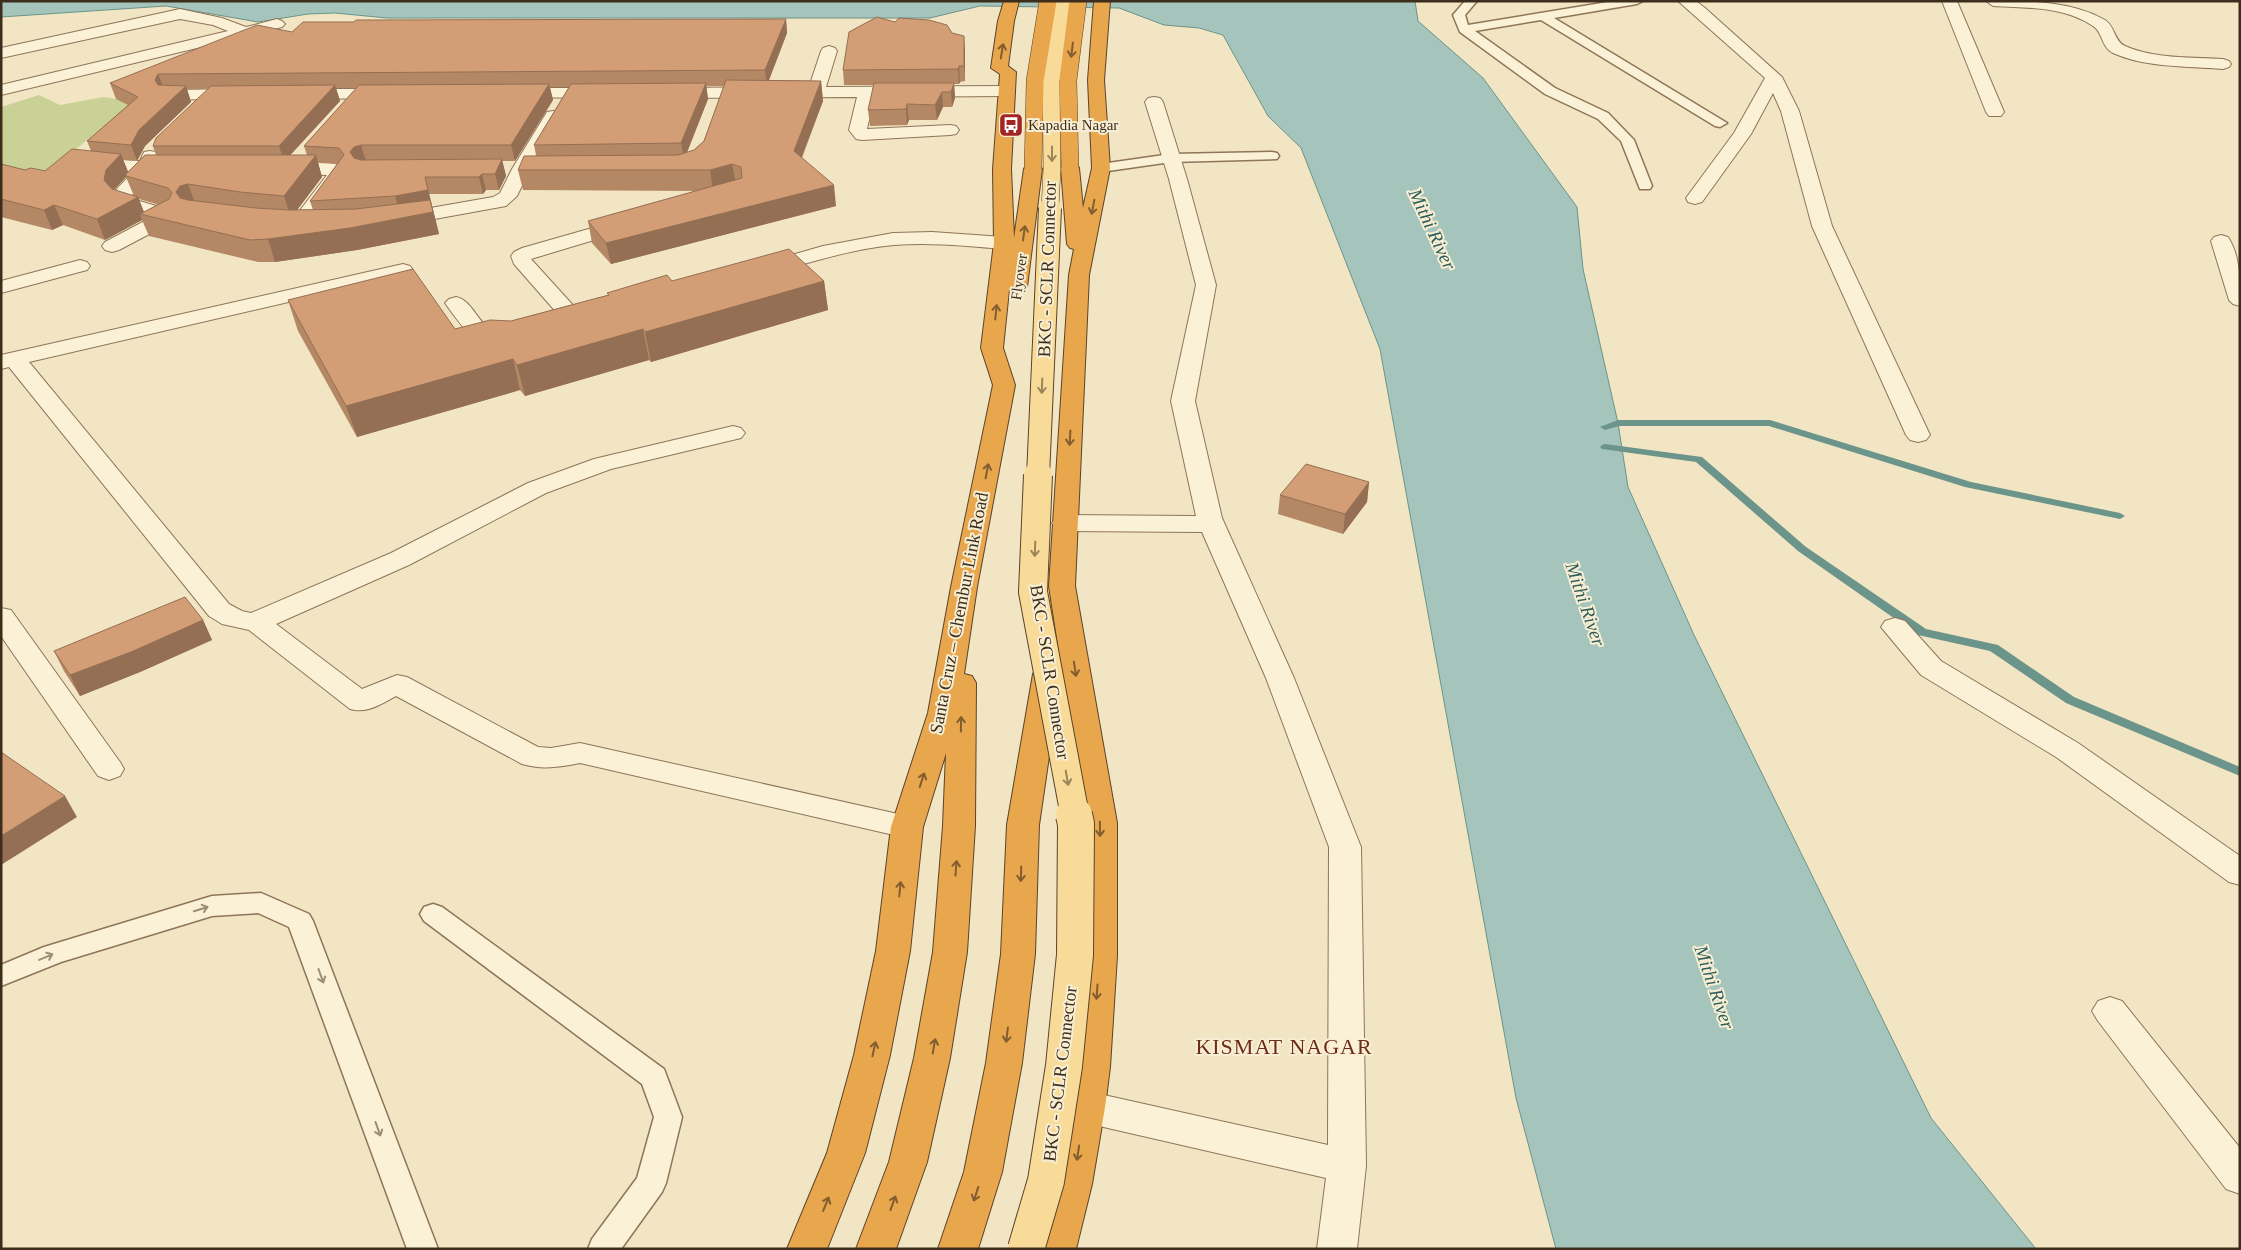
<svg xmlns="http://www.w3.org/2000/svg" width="2241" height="1250" viewBox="0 0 2241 1250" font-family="'Times New Roman',serif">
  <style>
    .green { fill: #c9d196 }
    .water { fill: #a5c4bc; stroke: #6b948a }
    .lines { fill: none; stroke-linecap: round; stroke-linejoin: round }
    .stream { fill: #6b948a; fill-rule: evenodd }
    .lane-casing { stroke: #8e7558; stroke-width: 3 }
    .street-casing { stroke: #8e7558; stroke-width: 2 }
    .highway-casing { stroke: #5b432c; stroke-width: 2 }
    .lane { fill: #fbf1d7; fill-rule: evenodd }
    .street { fill: #fbf1d7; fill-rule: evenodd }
    .highway { fill: #e8a64d; fill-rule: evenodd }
    .primary-bridge-far3-casing { stroke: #5b432c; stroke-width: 18; stroke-linecap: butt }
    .primary-bridge-far2-casing { stroke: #5b432c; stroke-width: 24; stroke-linecap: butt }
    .primary-bridge-far1-casing { stroke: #5b432c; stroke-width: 30; stroke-linecap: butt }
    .primary-bridge-casing { stroke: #5b432c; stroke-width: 38; stroke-linecap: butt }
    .highway-bridge-casing { stroke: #5b432c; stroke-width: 18; stroke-linecap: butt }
    .primary-bridge-far3 { stroke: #f8db98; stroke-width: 17 }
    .primary-bridge-far2 { stroke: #f8db98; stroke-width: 22 }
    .primary-bridge-far1 { stroke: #f8db98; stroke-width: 28 }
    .primary-bridge { stroke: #f8db98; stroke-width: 36 }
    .highway-bridge { stroke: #e8a64d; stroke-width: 17 }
    .wall { fill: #b58865; fill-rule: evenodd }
    .shaded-wall { fill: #946f53 }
    .building { fill: #d39e76; stroke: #946f53 }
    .oneway { stroke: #815d30 }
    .oneway2 { stroke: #9a845a }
    .oneway3 { stroke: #9c8f7a }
    .labels { text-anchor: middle; stroke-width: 4; stroke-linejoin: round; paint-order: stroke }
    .far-poi-label { font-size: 15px; fill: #3d2d1d; stroke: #f8eed3; text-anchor: start }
    .far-street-label { font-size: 15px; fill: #3d2d1d; stroke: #f8eed3 }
    .street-label { font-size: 18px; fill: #3d2d1d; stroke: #f8eed3 }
    .water-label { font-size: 19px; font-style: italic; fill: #2b5d5b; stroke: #f8eed3 }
    .near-neighbourhood-label { font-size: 22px; letter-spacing: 1px; fill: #6d2c19; stroke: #f8eed3 }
  </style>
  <rect width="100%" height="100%" fill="#f2e5c3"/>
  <!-- green -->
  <path class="green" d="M39 95 60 105 104 97 133 102 40 179 1 174V107Z"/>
  <!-- water -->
  <path class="water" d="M1 1H1415L1418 21 1483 78 1577 207 1583 269 1618 423 1628 487 1694 635 1931 1118 2036 1249H1556L1516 1098 1380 349 1301 148 1268 116 1223 35 1199 28 1164 25 1119 8 980 6 930 18H387L335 13 308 14 258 22 166 6 1 17Z"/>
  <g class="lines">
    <!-- stream -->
    <path class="stream" d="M1618 420H1770L1971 482 2120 513 2125 516 2120 519 1965 487 1769 426H1619L1605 430 1600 427Z
      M1605 444 1702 457 1806 547 1926 629 1998 645 2074 697 2240 767V776L2066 703 1990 651 1918 635 1798 551 1696 462 1602 449 1600 447 1602 445Z"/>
    <defs>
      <path id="lane" d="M1465 1H1477L1465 15 1468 25 1614 1H1643L1637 4 1554 18 1727 123 1720 127 1715 126 1541 20 1475 31 1555 88 1608 113 1634 140 1652 186 1650 189H1640L1621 141 1598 119 1545 94 1460 32 1453 15Z
        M1272 152 1277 153 1279 156 1277 159 1171 162 1101 172 1094 168 1101 164 1171 154Z
        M261 893 309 914 313 921 438 1249H407L289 927 258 913 212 916 61 962 1 986V965L44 947 212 896Z
        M433 904 442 907 664 1069 682 1117 666 1183 662 1192 621 1249H588L592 1239 637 1178 654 1117 642 1084 424 921 420 914 424 907Z"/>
      <path id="street" d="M1678 1H1696L1705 8 1782 77 1799 111 1832 226 1930 435 1926 440 1918 442 1910 440 1906 435 1812 226 1781 111 1773 93 1751 134 1702 202 1695 204 1688 202 1686 198 1734 133 1765 78Z
        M1942 1H1957L2004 112 2001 116H1989L1986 112Z
        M1986 1C2025 1 2070 0 2105 20 2115 26 2114 41 2125 46 2154 59 2192 57 2223 59L2229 61 2231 64 2229 67 2223 69C2188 66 2146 68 2113 53 2101 47 2103 32 2093 26 2064 6 2027 8 1993 6Z
        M180 9 222 18 246 27 277 19 282 21 285 24 282 27 251 35 1 95V85L228 31 213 25 180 19 1 58V48Z
        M829 46 835 48 837 51 826 87 1006 86 1012 87 1014 91 1012 95 1006 96 874 97 867 129 950 125 956 126 959 130 956 134 950 135 862 140 856 139 849 130 857 97 670 98 664 97 662 93 664 89 670 88 809 87 821 51 823 48Z
        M515 88H602L608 89 610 93 608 97 602 98 509 97 507 93 509 89Z
        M240 89 246 90 248 94 246 98 170 100 164 99 162 95 164 91 170 90Z
        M300 89H390L396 90 398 94 396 98 390 99 294 98 292 94 294 90Z
        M1154 97 1160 98 1163 102 1187 179 1216 285 1195 401 1222 518 1294 678 1361 847 1366 1166 1357 1249H1317L1326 1178 1086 1123 1073 1118 1067 1107 1073 1096 1086 1091 1328 1145 1329 847 1266 678 1202 532 1065 531 1056 528 1052 523 1056 518 1065 515 1196 516 1171 401 1196 285 1169 179 1145 102 1148 98Z
        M553 111 559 112 562 116 530 169 517 196 506 206 396 226 389 224 386 220 389 216 396 214 493 197 500 193 512 169 547 112Z
        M150 151 156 152 159 156 158 163 177 165 179 169 177 173H153L132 195 133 199 176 212 179 216 176 220 119 250 112 252 105 250 102 246 105 242 152 217C141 215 105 210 115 192 119 185 128 178 134 172L88 168 82 167 79 163 82 159 88 158 140 161 144 152Z
        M283 163H330L344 166 347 172 305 230 298 232 291 230 288 226 327 175 276 173 274 169 276 165Z
        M627 218 634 220 637 224 634 228 531 259 590 324 587 329 579 330 571 329 514 264 511 256 514 252 522 248Z
        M932 232 1004 237 1011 239 1014 243 1011 247 1004 249C968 246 930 242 894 245 849 249 807 264 764 275L757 273 754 269 757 265 823 246 893 233Z
        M2221 235 2228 237C2241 257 2240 283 2240 306L2233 304 2229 300 2211 241 2214 237Z
        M80 260 87 262 90 266 87 270 1 293V281Z
        M403 264 410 266 413 270 410 274 29 362 229 604 242 611 251 613 391 553 528 483 594 459 733 426 741 428 745 433 741 438 611 469 546 493 409 565 276 624 362 689 397 675 407 677 538 747 551 748 580 743 907 816 918 819 923 827 918 835 907 838 580 763C560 767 542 770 522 764L396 696C381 704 367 714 350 709L249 630 222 624 209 616 9 367 1 369V355Z
        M456 297C471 300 477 320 490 330 496 335 504 336 512 338L515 343 512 348C480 355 461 325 445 303L449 299Z
        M1 608 11 610 120 762 124 769 120 776 109 780 98 776 1 636Z
        M1895 618 1905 621 1941 661 2078 743 2240 856V885L2229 882 2056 757 1921 675 1881 627 1885 621Z
        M2110 997 2122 1001 2240 1148V1194L2226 1189 2098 1021 2092 1011 2098 1001Z"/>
      <path id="highway" d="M1004 1H1019L1014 21 1008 66 1016 72 1011 169 1014 238 1024 169 1026 165 1033 163 1040 165 1042 169 1027 287 1024 291 1017 293 1009 290 1003 348 1015 385 977 587 964 674 972 676 976 683 975 826 967 952 950 1058 927 1162 896 1249H856L889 1162 914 1058 933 952 943 826 946 753 923 827 910 951 890 1055 865 1153 827 1249H787L827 1153 854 1055 876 951 891 827 928 713 951 587 993 385 981 348 994 243 993 169 1000 74 991 68 998 21Z
        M1094 1H1110L1104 80 1110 168 1089 275 1075 586 1117 823V956L1110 1067 1105 1107 1092 1184 1076 1249H1036L1054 1184 1067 1107 1074 1067 1083 956 1085 823 1049 586 1069 275 1074 249 1070 248 1067 244 1061 168 1063 164 1070 162 1077 164 1079 168 1083 208 1092 168 1088 80Z
        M1047 665 1057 667 1061 674 1039 825 1035 954 1022 1063 1002 1172 978 1249H938L964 1172 986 1063 1001 954 1007 825 1033 674 1037 667Z"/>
    </defs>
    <!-- lane casing -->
    <use href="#lane" class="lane-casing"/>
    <!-- street casing -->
    <use href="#street" class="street-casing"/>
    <!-- highway casing -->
    <use href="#highway" class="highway-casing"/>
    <!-- lane -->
    <use href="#lane" class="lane"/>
    <!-- street -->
    <use href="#street" class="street"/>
    <!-- highway -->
    <use href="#highway" class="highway"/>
    <defs>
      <path id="primary-bridge-far3" d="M1050 209 1052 168 1051 81 1063 1"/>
      <path id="primary-bridge-far2" d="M1038 476 1050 208"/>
      <path id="primary-bridge-far1" d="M1038 475 1033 592 1075 816"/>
      <path id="primary-bridge" d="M1026 1249 1046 1181 1064 1066 1075 955 1076 824 1074 815"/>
      <path id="highway-bridge" d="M1070 168 1068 80 1078 1
        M1033 169 1035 81 1048 1"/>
    </defs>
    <!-- primary-bridge-far3 casing -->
    <use href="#primary-bridge-far3" class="primary-bridge-far3-casing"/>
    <!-- primary-bridge-far2 casing -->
    <use href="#primary-bridge-far2" class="primary-bridge-far2-casing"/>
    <!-- primary-bridge-far1 casing -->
    <use href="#primary-bridge-far1" class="primary-bridge-far1-casing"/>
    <!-- primary-bridge casing -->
    <use href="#primary-bridge" class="primary-bridge-casing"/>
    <!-- highway-bridge casing -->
    <use href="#highway-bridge" class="highway-bridge-casing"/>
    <!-- primary-bridge-far3 -->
    <use href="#primary-bridge-far3" class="primary-bridge-far3"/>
    <!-- primary-bridge-far2 -->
    <use href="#primary-bridge-far2" class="primary-bridge-far2"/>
    <!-- primary-bridge-far1 -->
    <use href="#primary-bridge-far1" class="primary-bridge-far1"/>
    <!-- primary-bridge -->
    <use href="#primary-bridge" class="primary-bridge"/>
    <!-- highway-bridge -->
    <use href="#highway-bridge" class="highway-bridge"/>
  </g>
  <!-- wall -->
  <path class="wall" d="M786 19 787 33 769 80 821 81 823 101 802 158 836 206 611 264 592 243 588 221 696 191 523 190 518 170 536 155 534 145 569 87H550L553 100 515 161H502L506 176 499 190H486L483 194H429L439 234 357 250 275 262H258L149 236 142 220 105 240 63 225 52 230 1 217V164L25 170 45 171 91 151 87 141 128 105 116 99 110 83 292 32ZM706 86H724L704 141 694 150 687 153 708 99ZM336 88H357L304 146 307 155H290L340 101ZM187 89H209L153 146 156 155 128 172 123 160 137 161 145 146 191 102ZM318 163 337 164 310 201 313 210H297L322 177ZM126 177 134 196 114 190ZM139 199 153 203 158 205 144 212Z
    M895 22 952 33 965 50V81L960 82 959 84H954L955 98 952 107H943L937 120H909L907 125 870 126 868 110 874 85H844L843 70Z
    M672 281H824L828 310 651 362 649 360 525 396 520 390 357 437 298 331 288 300 455 329 511 321 608 295 607 293Z
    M1369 482 1367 502 1343 534 1278 514 1280 495Z
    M203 620 212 640 140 672 80 696 64 671 54 651Z"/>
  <!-- shaded-wall -->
  <path class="shaded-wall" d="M786 19 787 33 767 85 765 70Z
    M964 36 965 50V81L964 66Z
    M959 66 960 82 959 84 958 69Z
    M158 74 164 89 160 96 155 80Z
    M821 81 823 101 796 171 794 151Z
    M706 83 708 99 684 159 681 143Z
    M954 83 955 98 952 107 951 92Z
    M549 84 553 100 515 161 511 145Z
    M335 85 340 101 284 162 279 146Z
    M186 86 191 102 145 146 137 161 131 145 139 130Z
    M942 92 943 107 937 120 935 105Z
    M907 104 909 120 907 125 906 109Z
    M361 145 366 161 355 168 350 152 354 147Z
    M121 154 129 174 126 176V177L114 190 112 201 104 180 106 170Z
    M316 155 322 177 291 218 284 196Z
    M502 159 506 176 499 190 495 174Z
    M732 164 736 184 713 191 710 170Z
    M482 174 486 190 483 194 479 177Z
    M425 177 439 234 357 250 275 262 268 239 400 213 395 196Z
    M188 184 196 206 188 208 176 192 180 186Z
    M834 185 836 206 611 264 606 243Z
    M138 197 145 215 140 214 142 220 105 240 97 219Z
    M54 205 63 225 52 230 44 210Z
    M824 281 828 310 651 362 645 332Z
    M643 329 649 360 525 396 517 365Z
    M513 359 520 390 357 437 346 406Z
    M1369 482 1367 502 1343 534 1345 514Z
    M203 620 212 640 140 672 80 696 70 675Z
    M65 796 77 817 1 865V836Z"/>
  <!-- building -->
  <path class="building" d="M877 17 895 22 899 18 929 20 947 25 952 33 964 36V66H959L958 69 843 70 849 32Z
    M786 19 765 70 158 74 155 80 158 85 186 86 139 130 131 145 87 141 138 97 110 83 257 25 292 32 303 22H354L356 20Z
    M726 80 821 81 794 151 834 185 606 243 588 221 742 178 741 167 732 164 710 170H518L524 156 678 155 694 150 704 141Z
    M706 83 681 143 534 145 571 84Z
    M874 83H954L951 92H942L935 105 907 104 906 109 868 110Z
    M549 84 511 145H361L354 147 350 152 354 158 361 160 502 159 495 174H482L479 177H425L428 190 395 196 310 201 344 155 339 148 304 146 359 85Z
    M335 85 279 146H153L156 138 211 86Z
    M72 149 121 154 106 170 104 180 112 189 138 197 97 219 54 205 44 210 1 199V164L25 170 31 168 45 171Z
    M145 155H316L284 196 240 192 188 184 180 186 176 192 180 198 188 200 256 208 289 210 356 209 430 200 433 212 350 228 268 239 250 240 140 214 169 199 172 193 168 188 126 176V174Z
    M789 249 824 281 645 332 643 329 517 365 513 359 346 406 288 300 413 269 455 329 490 320 511 321 609 295 607 293 667 275 672 281Z
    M1306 464 1369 482 1345 514 1280 495Z
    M185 597 203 620 131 652 70 675 54 651Z
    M1 752 65 796 1 836Z"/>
  <!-- one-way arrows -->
  <defs><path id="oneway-shaft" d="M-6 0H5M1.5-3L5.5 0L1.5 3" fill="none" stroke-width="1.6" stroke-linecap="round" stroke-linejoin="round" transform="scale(1.25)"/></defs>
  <g class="oneway">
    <use href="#oneway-shaft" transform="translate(1072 50) rotate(97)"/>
    <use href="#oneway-shaft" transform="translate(1002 51) rotate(-81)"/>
    <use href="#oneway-shaft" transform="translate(1093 207) rotate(101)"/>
    <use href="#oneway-shaft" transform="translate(1024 233) rotate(-82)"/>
    <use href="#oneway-shaft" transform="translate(996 312) rotate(-84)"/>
    <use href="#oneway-shaft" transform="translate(1070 438) rotate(93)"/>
    <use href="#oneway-shaft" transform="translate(987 471) rotate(-79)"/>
    <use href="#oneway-shaft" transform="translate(1075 669) rotate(81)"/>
    <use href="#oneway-shaft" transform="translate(961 724) rotate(-89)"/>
    <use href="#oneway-shaft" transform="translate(922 780) rotate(-72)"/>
    <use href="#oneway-shaft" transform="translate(1100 829) rotate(89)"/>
    <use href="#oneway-shaft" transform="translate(956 868) rotate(-86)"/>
    <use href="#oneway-shaft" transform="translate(1021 874) rotate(92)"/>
    <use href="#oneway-shaft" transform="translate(900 889) rotate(-84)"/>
    <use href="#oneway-shaft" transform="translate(1097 992) rotate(94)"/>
    <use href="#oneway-shaft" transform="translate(1007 1035) rotate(97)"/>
    <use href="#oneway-shaft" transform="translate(934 1046) rotate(-80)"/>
    <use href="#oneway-shaft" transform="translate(874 1049) rotate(-78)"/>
    <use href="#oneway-shaft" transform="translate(1078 1153) rotate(99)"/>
    <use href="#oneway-shaft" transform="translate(976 1194) rotate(108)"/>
    <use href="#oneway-shaft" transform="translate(893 1203) rotate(-70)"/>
    <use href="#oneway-shaft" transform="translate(826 1204) rotate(-68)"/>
  </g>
  <g class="oneway2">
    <use href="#oneway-shaft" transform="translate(1052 154) rotate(90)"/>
    <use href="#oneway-shaft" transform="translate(1042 386) rotate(92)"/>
    <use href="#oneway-shaft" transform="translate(1035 549) rotate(92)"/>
    <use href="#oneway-shaft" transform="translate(1067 778) rotate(80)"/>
  </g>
  <g class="oneway3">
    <use href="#oneway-shaft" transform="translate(201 909) rotate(-17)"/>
    <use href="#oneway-shaft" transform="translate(46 957) rotate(-23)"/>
    <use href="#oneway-shaft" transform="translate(321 976) rotate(70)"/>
    <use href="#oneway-shaft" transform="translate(378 1129) rotate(70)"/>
  </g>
  <!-- icons -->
  <defs>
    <symbol id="bus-square" viewBox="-11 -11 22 22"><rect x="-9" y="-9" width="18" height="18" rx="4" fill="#a22423" stroke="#f8eed3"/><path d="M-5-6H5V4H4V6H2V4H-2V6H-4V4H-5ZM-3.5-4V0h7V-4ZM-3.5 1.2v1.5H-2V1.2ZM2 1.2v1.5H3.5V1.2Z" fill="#fff"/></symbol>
  </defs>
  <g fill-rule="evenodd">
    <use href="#bus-square" x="997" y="111" width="28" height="28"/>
  </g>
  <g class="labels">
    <!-- far-poi labels -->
    <g class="far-poi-label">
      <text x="1028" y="130">Kapadia Nagar</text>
    </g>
    <!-- far-street labels -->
    <g class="far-street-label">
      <text transform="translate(1019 277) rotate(-82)" y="5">Flyover</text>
    </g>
    <!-- street labels -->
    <g class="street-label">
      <text transform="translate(1047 269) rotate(-88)" y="6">BKC - SCLR Connector</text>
      <text transform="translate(959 613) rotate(-79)" y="6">Santa Cruz – Chembur Link Road</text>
      <text transform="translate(1050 672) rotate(81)" y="6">BKC - SCLR Connector</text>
      <text transform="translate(1060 1074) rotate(-83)" y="6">BKC - SCLR Connector</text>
    </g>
    <!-- water labels -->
    <g class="water-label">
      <text transform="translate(1433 229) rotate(65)" y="7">Mithi River</text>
      <text transform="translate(1586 604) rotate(71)" y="7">Mithi River</text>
      <text transform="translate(1715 987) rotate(71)" y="7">Mithi River</text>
    </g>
    <!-- near-neighbourhood labels -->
    <g class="near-neighbourhood-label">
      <text x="1284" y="1054">KISMAT NAGAR</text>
    </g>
  </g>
  <!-- border -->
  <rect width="2241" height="1250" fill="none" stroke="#3d2d1d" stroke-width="5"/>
</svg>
